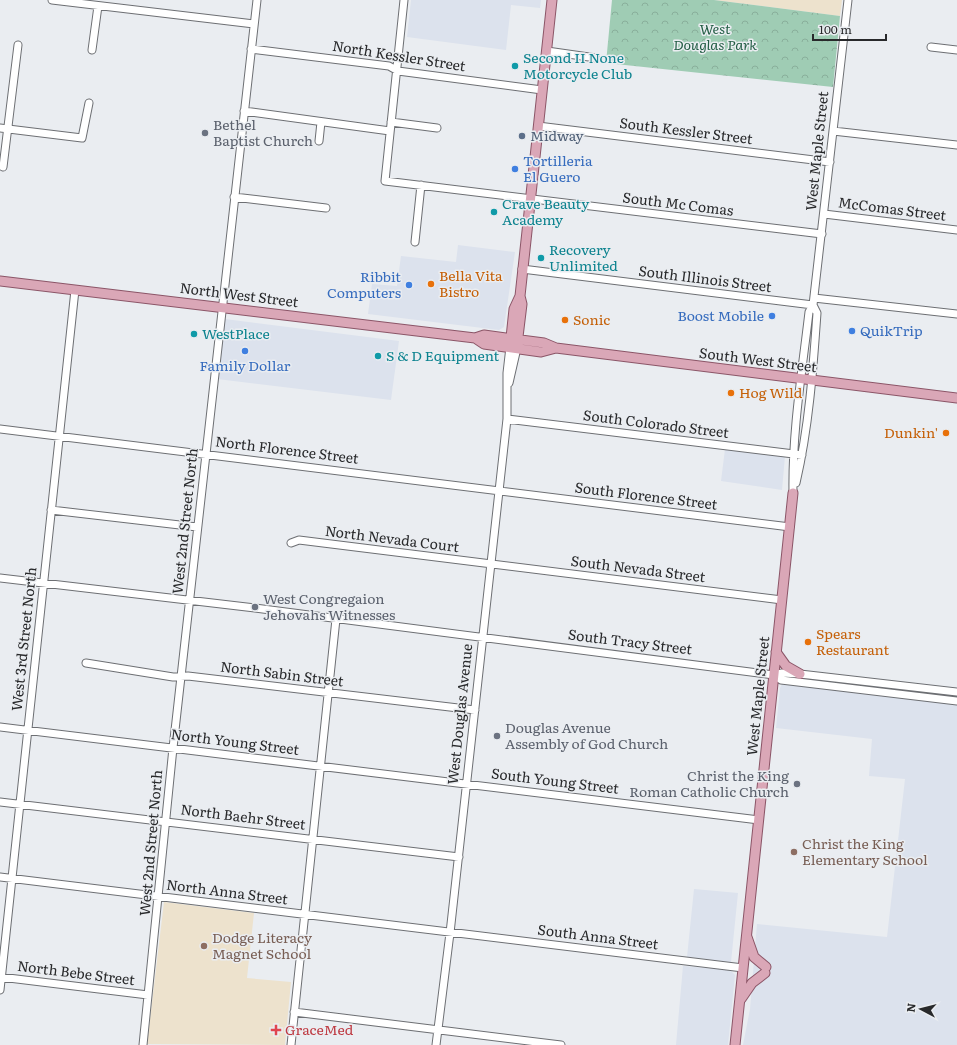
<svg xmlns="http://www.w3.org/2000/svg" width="957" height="1045" viewBox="0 0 957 1045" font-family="Literata,serif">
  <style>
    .built { fill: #dce2ed }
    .education { fill: #ede2cd }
    .forest { fill: url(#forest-crowns) }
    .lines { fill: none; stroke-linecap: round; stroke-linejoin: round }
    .minor-casing { stroke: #6d6f73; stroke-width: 9 }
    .major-casing { stroke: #8b5567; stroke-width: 11 }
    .minor { stroke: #fff; stroke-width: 7 }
    .major { stroke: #daa7b7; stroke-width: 9 }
    .culture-dot { fill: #0f9aa8; stroke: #eaedf1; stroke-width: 1.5 }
    .worship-dot { fill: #6b7280; stroke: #eaedf1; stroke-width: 1.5 }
    .service-dot { fill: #5c6f8a; stroke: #eaedf1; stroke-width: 1.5 }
    .shop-dot { fill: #3f7fe0; stroke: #eaedf1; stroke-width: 1.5 }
    .food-dot { fill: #e8710a; stroke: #eaedf1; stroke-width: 1.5 }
    .education-dot { fill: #8d6e63; stroke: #eaedf1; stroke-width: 1.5 }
    .health-dot { fill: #e0444e; stroke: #eaedf1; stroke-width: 1.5 }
    .labels { text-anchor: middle; stroke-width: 3; stroke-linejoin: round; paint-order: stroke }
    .park-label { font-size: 14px; font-style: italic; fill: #235e45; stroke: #eaedf1 }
    .street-label { font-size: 14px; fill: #28292b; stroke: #eaedf1 }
    .culture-label { font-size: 14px; fill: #0d838f; stroke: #eaedf1; text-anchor: start }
    .worship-label { font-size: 14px; fill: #5b616d; stroke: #eaedf1; text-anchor: start }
    .service-label { font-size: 14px; fill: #4e5e75; stroke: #eaedf1; text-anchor: start }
    .shop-label { font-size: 14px; fill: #366cbe; stroke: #eaedf1; text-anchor: start }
    .food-label { font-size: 14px; fill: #c56008; stroke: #eaedf1; text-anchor: start }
    .education-label { font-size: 14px; fill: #785e54; stroke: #eaedf1; text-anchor: start }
    .health-label { font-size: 14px; fill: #be3a42; stroke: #eaedf1; text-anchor: start }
  </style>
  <defs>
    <pattern id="forest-crowns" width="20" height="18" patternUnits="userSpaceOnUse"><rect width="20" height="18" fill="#9fccb4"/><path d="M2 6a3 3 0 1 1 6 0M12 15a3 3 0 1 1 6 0" fill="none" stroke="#89af9b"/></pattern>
  </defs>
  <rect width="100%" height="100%" fill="#eaedf1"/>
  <!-- built -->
  <path class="built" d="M411 0H541L540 8 511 5 506 50 407 37Z
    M458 245 515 252 504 327 499 330 368 314 372 284 397 286 401 256 456 262Z
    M225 319 399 341 391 400 217 379Z
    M725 449 785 456 782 490 721 481Z
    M787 682 957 704V1045H743L750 1009 757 924 887 937 905 779 869 776 872 739 776 728 780 688 782 684Z
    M694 889 738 893 731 962 687 957Z
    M683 966 730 970 735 975 728 1045H676Z"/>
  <!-- education -->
  <path class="education" d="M714 0H842L840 16Z
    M164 902 254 913 247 978 291 982 285 1045 147 1044Z"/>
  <!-- forest -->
  <path class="forest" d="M612 0H714L840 16 833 87 606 63Z"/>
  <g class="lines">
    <defs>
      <path id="minor" d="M52 0 254 24
        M404 0 385 181 822 234
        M931 47 957 50
        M251 49 389 66 398 71 542 90
        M92 50 98 6
        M547 51 596 58
        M244 111 390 131
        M391 122 437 128
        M538 126 830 162
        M0 128 82 138 89 103
        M833 131 957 145
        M319 141 321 122
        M3 167 18 45
        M234 197 326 208
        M824 214 957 230
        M415 242 421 185
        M522 269 813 305
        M814 298 957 314
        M509 383 517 348
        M507 419 802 455
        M0 429 790 527
        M796 483C809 427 813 370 817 313L813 305
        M793 493C792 432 802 372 809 312L813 305 848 0
        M51 510 197 527
        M291 543 299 540 782 600
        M0 578 255 608 774 675 782 673 800 674 957 692
        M86 663 173 677 188 676 475 710
        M774 675 781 680 957 701
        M0 727 759 820
        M0 802 459 857
        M0 877 743 968
        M0 977 148 995
        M0 990 75 290
        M294 1012 561 1045
        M143 1045 173 748 257 0
        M291 1045 336 619
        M436 1045 450 933 507 419V373L510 347"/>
      <path id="major" d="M0 281 475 338 484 335 544 343 556 348 957 398
        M475 338 484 344 541 352 556 348
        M517 345 522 304 520 296
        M510 347 514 309 520 296 552 0
        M776 652 786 666 800 674
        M747 937 754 957 766 967
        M741 999 752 983 765 973
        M735 1045 793 493"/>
    </defs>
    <!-- minor casing -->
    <use href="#minor" class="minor-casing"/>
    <!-- major casing -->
    <use href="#major" class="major-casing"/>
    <!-- minor -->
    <use href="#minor" class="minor"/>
    <!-- major -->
    <use href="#major" class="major"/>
  </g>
  <!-- markers -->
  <g class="culture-dot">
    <circle cx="515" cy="66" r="4"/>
    <circle cx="494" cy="212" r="4"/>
    <circle cx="541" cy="258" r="4"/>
    <circle cx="194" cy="334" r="4"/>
    <circle cx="378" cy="356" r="4"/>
  </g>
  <g class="worship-dot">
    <circle cx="205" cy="133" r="4"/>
    <circle cx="255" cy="607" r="4"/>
    <circle cx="497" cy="736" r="4"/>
    <circle cx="797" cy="784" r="4"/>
  </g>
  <circle class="service-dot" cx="522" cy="136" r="4"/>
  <g class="shop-dot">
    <circle cx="515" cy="169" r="4"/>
    <circle cx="409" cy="285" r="4"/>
    <circle cx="772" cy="316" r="4"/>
    <circle cx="852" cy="331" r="4"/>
    <circle cx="245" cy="351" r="4"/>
  </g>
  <g class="food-dot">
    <circle cx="431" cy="284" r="4"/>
    <circle cx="565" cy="320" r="4"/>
    <circle cx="731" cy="393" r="4"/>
    <circle cx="946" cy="433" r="4"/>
    <circle cx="808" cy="642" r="4"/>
  </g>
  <g class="education-dot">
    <circle cx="794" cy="852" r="4"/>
    <circle cx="204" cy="946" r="4"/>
  </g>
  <path class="health-dot" d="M274 1024h4v4h4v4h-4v4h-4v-4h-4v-4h4z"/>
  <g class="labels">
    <!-- park labels -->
    <g class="park-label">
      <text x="715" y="34">West<tspan x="715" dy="16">Douglas Park</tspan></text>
    </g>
    <!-- street labels -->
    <g class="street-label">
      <text transform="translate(399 56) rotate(9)" y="5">North Kessler Street</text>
      <text transform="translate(686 131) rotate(7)" y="5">South Kessler Street</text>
      <text transform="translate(817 151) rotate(-84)" y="5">West Maple Street</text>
      <text transform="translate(678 204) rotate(7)" y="5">South Mc Comas</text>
      <text transform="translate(892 209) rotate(7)" y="5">McComas Street</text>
      <text transform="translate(705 279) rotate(7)" y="5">South Illinois Street</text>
      <text transform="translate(239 295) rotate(7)" y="5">North West Street</text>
      <text transform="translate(758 360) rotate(7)" y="5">South West Street</text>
      <text transform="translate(656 424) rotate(7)" y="5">South Colorado Street</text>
      <text transform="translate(287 450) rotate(7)" y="5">North Florence Street</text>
      <text transform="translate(646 496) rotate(7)" y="5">South Florence Street</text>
      <text transform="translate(185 521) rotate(-84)" y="5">West 2nd Street North</text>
      <text transform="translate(392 539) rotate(7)" y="5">North Nevada Court</text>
      <text transform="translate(638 569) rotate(7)" y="5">South Nevada Street</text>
      <text transform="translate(24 639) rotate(-84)" y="5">West 3rd Street North</text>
      <text transform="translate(630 642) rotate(7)" y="5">South Tracy Street</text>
      <text transform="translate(282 674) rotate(7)" y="5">North Sabin Street</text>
      <text transform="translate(758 696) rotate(-84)" y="5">West Maple Street</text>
      <text transform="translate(460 714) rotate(-84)" y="5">West Douglas Avenue</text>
      <text transform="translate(235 742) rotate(7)" y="5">North Young Street</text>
      <text transform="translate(555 781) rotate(7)" y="5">South Young Street</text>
      <text transform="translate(243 817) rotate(7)" y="5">North Baehr Street</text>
      <text transform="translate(151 843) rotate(-85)" y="5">West 2nd Street North</text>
      <text transform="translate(227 892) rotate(7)" y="5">North Anna Street</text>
      <text transform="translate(598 937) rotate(7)" y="5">South Anna Street</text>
      <text transform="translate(76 973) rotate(7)" y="5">North Bebe Street</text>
    </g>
    <!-- culture labels -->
    <g class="culture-label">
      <text x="523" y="63">Second II None<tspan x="523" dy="16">Motorcycle Club</tspan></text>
      <text x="502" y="209">Crave Beauty<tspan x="502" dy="16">Academy</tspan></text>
      <text x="549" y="255">Recovery<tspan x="549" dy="16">Unlimited</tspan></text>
      <text x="202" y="339">WestPlace</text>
      <text x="386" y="361">S &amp; D Equipment</text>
    </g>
    <!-- worship labels -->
    <g class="worship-label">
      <text x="213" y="130">Bethel<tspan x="213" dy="16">Baptist Church</tspan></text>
      <text x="263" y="604">West Congregaion<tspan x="263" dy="16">Jehovahs Witnesses</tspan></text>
      <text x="505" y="733">Douglas Avenue<tspan x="505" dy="16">Assembly of God Church</tspan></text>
      <text x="789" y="781" text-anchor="end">Christ the King<tspan x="789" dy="16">Roman Catholic Church</tspan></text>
    </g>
    <!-- service labels -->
    <g class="service-label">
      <text x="530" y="141">Midway</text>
    </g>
    <!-- shop labels -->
    <g class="shop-label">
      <text x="523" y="166">Tortilleria<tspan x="523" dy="16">El Guero</tspan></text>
      <text x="401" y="282" text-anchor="end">Ribbit<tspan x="401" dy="16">Computers</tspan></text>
      <text x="764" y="321" text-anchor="end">Boost Mobile</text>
      <text x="860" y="336">QuikTrip</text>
      <text x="245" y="371" text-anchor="middle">Family Dollar</text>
    </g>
    <!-- food labels -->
    <g class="food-label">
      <text x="439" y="281">Bella Vita<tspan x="439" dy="16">Bistro</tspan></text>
      <text x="573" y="325">Sonic</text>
      <text x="739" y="398">Hog Wild</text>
      <text x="938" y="438" text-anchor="end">Dunkin'</text>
      <text x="816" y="639">Spears<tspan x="816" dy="16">Restaurant</tspan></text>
    </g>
    <!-- education labels -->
    <g class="education-label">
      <text x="802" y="849">Christ the King<tspan x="802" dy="16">Elementary School</tspan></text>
      <text x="212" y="943">Dodge Literacy<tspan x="212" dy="16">Magnet School</tspan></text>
    </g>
    <!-- health labels -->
    <g class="health-label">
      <text x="285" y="1035">GraceMed</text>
    </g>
  </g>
  <!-- north arrow -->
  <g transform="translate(921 1009) rotate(277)" stroke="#eaedf1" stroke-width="3" paint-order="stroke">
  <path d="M0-3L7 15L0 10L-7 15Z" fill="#28292b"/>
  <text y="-6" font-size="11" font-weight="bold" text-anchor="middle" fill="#28292b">N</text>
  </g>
  <!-- scale -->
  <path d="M813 34v6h73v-6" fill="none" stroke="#28292b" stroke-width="2"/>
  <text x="819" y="34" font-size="12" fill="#28292b" stroke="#eaedf1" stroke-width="3" paint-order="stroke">100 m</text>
</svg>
